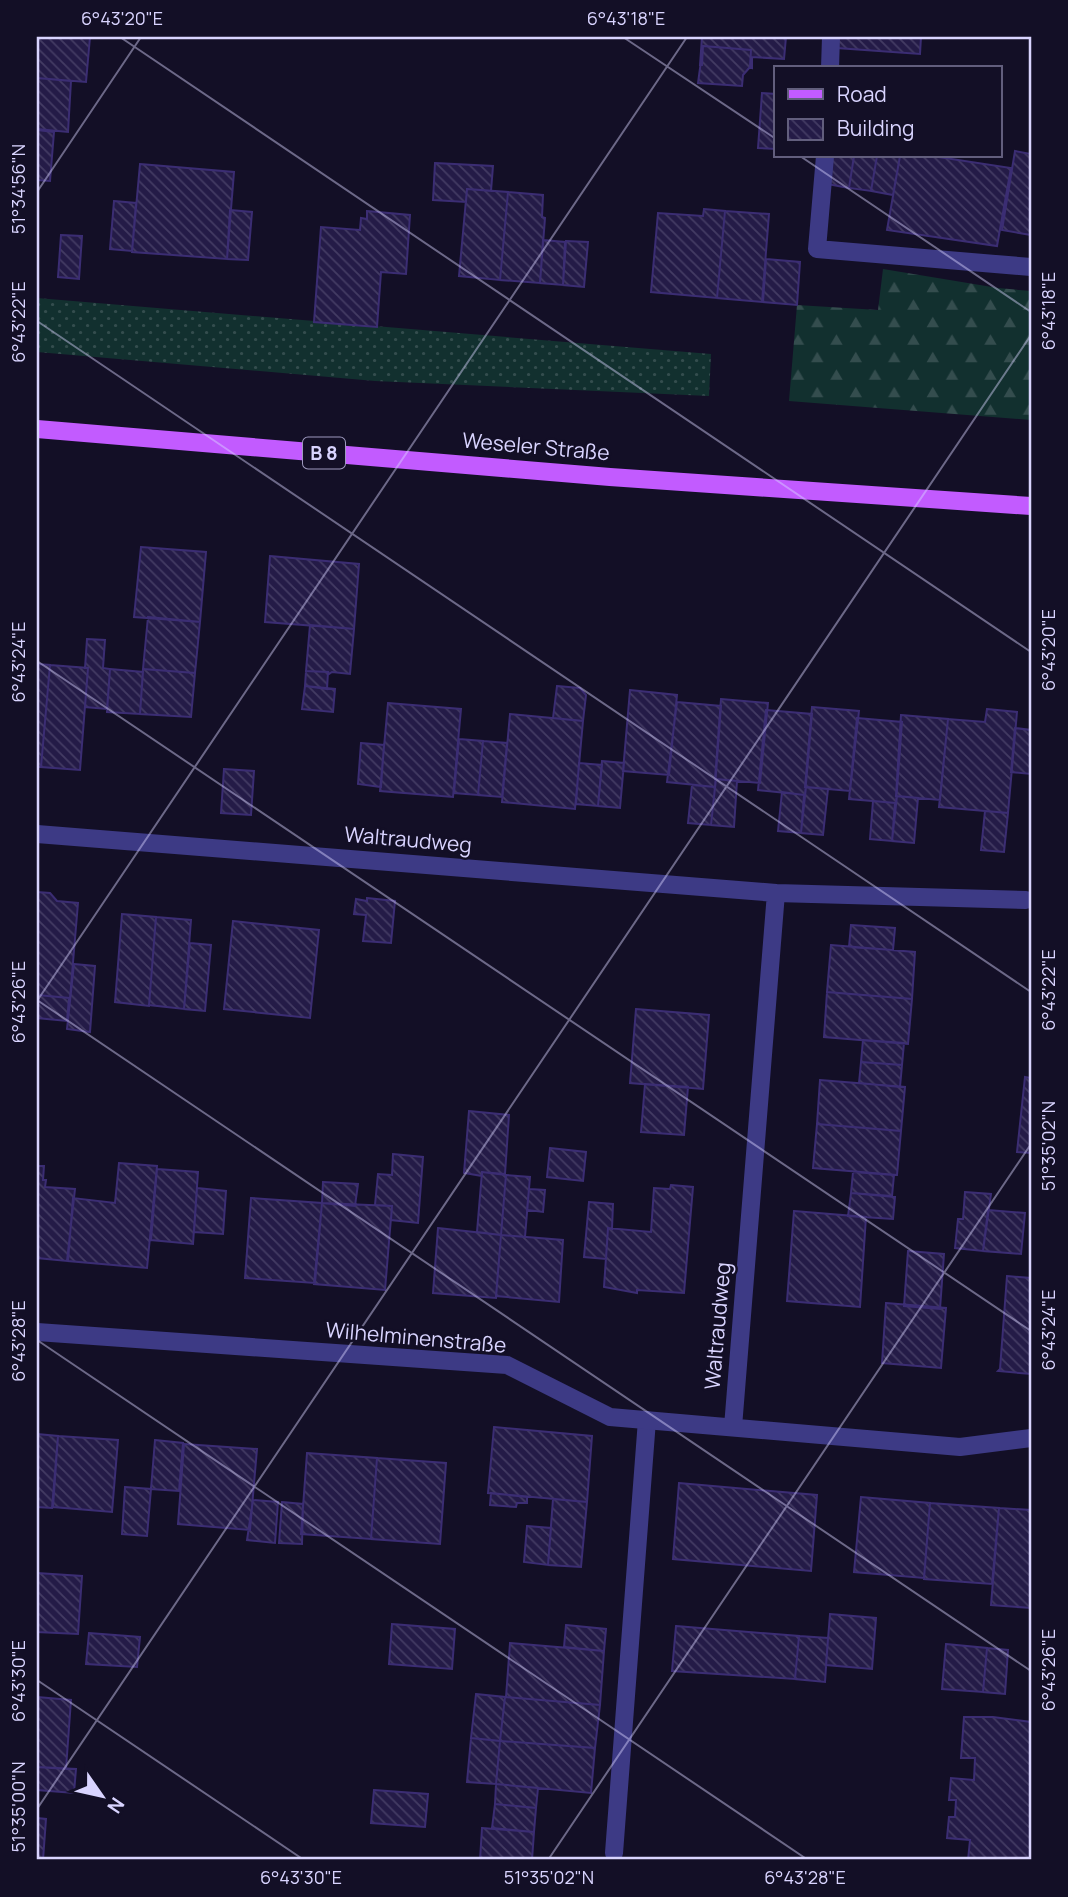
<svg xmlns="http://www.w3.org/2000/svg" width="1068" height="1897" viewBox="0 0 1068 1897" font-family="Manrope,sans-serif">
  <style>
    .grass { fill: url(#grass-dots) }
    .forest { fill: url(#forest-firs) }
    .building { fill: url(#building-back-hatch); stroke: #3b2d73; stroke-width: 2 }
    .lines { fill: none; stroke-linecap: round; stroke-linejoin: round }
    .lane { stroke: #3d3a85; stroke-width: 18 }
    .street { stroke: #3d3a85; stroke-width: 18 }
    .primary { stroke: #c25bff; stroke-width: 18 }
    .ticks { fill: none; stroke: #d9d4ff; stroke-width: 2; stroke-opacity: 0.45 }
    .labels { text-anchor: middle; stroke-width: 5; stroke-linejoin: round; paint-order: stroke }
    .shield { fill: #130f26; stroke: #9e99be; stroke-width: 2 }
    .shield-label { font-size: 19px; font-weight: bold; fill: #d9d4ff }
    .street-label { font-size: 21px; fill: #d9d4ff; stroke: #130f26 }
    .neatline { fill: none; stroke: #d9d4ff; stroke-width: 2.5 }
    .ticks-label { font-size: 18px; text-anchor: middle; fill: #d9d4ff }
  </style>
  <defs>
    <pattern id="grass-dots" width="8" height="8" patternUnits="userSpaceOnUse" patternTransform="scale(1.75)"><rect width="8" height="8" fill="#12302f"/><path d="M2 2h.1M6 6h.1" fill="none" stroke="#344d4e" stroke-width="1.8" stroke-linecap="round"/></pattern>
    <pattern id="forest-firs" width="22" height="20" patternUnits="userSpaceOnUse" patternTransform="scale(1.75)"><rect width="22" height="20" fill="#12302f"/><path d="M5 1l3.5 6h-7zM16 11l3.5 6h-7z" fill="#344d4e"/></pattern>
    <pattern id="building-back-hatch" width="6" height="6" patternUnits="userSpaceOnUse" patternTransform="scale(1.75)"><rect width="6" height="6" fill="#241b47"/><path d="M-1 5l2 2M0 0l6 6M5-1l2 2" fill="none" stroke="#433b63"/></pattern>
  </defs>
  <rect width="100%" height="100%" fill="#130f26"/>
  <!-- grass -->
  <path class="grass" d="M37 298 711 354 709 396 375 381 37 352Z"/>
  <!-- forest -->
  <path class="forest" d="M883 269 998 288 1031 291V420L789 401 797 305 878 310Z"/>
  <!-- building -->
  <path class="building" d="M37 37H90L86 82 37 78Z
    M702 37H786L784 59 752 57V68L750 67 751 50 703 46 702 65H700Z
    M837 37H921L920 54 837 48Z
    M703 46 751 50 750 67 743 75 742 86 698 83Z
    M37 78 71 81 68 132 37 129Z
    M762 93 776 94V149L758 148Z
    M37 130 54 132 50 181 37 180Z
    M1015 151 1031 154V235L1002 230Z
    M829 156H854L849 188 827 184Z
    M854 156H877L871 191 849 188Z
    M877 156H900L893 195 871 191Z
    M900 156H932L1011 168 997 246 887 230Z
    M435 163 493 166 491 191 467 189 466 202 433 200Z
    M140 164 234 172 227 259 132 252Z
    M467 189 508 192 500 280 459 276Z
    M508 192 543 195 542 217 545 218 540 283 500 280Z
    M114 201 136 203 132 251 110 249Z
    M704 209 725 211 717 298 651 292 658 213 703 216Z
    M230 210 252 212 248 260 227 259Z
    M367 211 410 215 406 274 381 272 377 327 314 322 321 227 360 230 361 218 367 219Z
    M725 211 769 214 762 302 717 298Z
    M61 235 82 236 79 279 58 277Z
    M543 240 565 242 563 285 540 283Z
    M566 241 588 242 584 287 563 285Z
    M766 259 800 262 797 305 763 302Z
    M141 547 206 552 200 622 134 617Z
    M270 556 359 564 354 629 265 622Z
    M148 617 200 622 195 673 143 669Z
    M310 625 354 629 350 674 332 672 329 674 328 672 306 671Z
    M87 639 105 640 103 668 110 669 107 709 85 707 88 668H85Z
    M37 664 50 665 41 767H37Z
    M50 665 88 668 80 770 41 767Z
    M110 669 143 672 140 714 107 712Z
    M143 669 195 673 191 717 140 714Z
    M306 671 328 672 327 689 305 686Z
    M305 686 335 689 333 712 302 709Z
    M557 686 580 688 586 695 583 721 553 718Z
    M630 690 677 695 669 775 623 771Z
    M721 699 768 703 760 783 715 779Z
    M677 702 721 706 715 787 667 782Z
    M388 703 461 709 453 797 380 791Z
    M812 707 859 711 850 791 805 787Z
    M987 709 1017 712 1008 813 939 807 948 719 985 722Z
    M766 710 812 714 805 795 758 790Z
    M510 714 583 721 575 809 502 802Z
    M901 715 948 719 940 800 896 796Z
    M857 718 902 722 896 803 849 799Z
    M1015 728 1031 730V774L1011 772Z
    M459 739 483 741 478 795 454 793Z
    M483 741 507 743 502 797 478 795Z
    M361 743 384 745 381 787 358 784Z
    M602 761 624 763 620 808 598 806Z
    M579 763 602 765 598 806 576 804Z
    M224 769 254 771 251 815 221 813Z
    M716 779 737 781 734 827 711 825Z
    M692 785 715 787 711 825 688 823Z
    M806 787 828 789 823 835 801 833Z
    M782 792 804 795 801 833 778 831Z
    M897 796 918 798 914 843 892 841Z
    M873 801 895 803 892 841 870 839Z
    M985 811 1008 813 1004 852 981 850Z
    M37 892 50 893 57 901 78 903 70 998 37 995Z
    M367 898 395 901 391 943 363 941 366 915 354 914 356 899 367 901Z
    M122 914 156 917 149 1006 115 1002Z
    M156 917 191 920 184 1009 149 1005Z
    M233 921 319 930 310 1018 224 1009Z
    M851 925 895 928 893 950 849 947Z
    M190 943 211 945 205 1011 184 1009Z
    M831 945 915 952 912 999 827 992Z
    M74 964 95 966 90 1032 67 1029Z
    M827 992 912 999 908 1044 824 1037Z
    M37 995 69 998 67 1021 37 1018Z
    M636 1009 709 1015 703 1089 630 1083Z
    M863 1040 904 1043 902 1065 861 1062Z
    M861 1062 902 1065 900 1087 859 1083Z
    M1025 1077 1031 1078V1153L1017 1152Z
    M820 1080 905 1087 901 1131 817 1124Z
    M645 1084 688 1087 684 1135 641 1132Z
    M469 1111 509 1115 505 1174 482 1172V1176L464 1173Z
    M817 1124 901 1131 897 1175 813 1168Z
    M550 1148 586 1152 583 1181 547 1177Z
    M393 1154 423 1157 418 1223 391 1220 392 1206 375 1205 378 1174 392 1175Z
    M119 1163 157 1166 147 1268 68 1261 73 1198 115 1203Z
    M37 1166H44L43 1180H46L45 1187 75 1189 67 1261 37 1258Z
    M157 1169 198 1172 193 1244 151 1240Z
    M482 1172 506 1175 501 1235 477 1232Z
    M853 1172 894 1175 892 1196 851 1193Z
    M506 1175 530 1177 525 1237 501 1235Z
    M323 1182 358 1184 355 1206 322 1203Z
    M671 1185 693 1187 684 1293 637 1290V1293L604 1287 608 1228 651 1232 654 1188 670 1189Z
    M197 1188 226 1191 223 1234 194 1232Z
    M529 1189 545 1190 543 1212 527 1210Z
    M965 1192 991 1194 983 1251 955 1248 958 1219H963Z
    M851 1193 895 1197 893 1219 848 1216Z
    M251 1198 322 1203 315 1283 245 1278Z
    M589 1202 613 1204 612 1229 608 1228 606 1259 584 1257Z
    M322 1203 392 1206 385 1290 314 1284Z
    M988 1210 1025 1213 1021 1254 983 1251Z
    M794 1211 866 1217 860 1307 787 1301Z
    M438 1228 501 1235 496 1298 433 1293Z
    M501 1235 563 1240 559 1302 496 1296Z
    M908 1251 944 1254 940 1309 904 1306Z
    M1007 1276 1031 1278V1374L998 1371 1000 1369Z
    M886 1303 946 1308 941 1368 882 1363Z
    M494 1427 592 1436 587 1502 488 1493Z
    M37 1434 58 1436 52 1508 37 1507Z
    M58 1436 118 1440 112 1512 53 1507Z
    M155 1440 183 1443 179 1491 151 1489Z
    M184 1444 257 1449 250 1530 178 1524Z
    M307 1453 377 1458 371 1539 301 1534Z
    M377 1458 446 1463 440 1544 371 1539Z
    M679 1483 817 1495 811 1571 673 1559Z
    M125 1487 151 1489 147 1536 122 1534Z
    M491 1493 527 1497V1503H517L516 1507 490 1505Z
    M861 1497 930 1503 924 1578 854 1572Z
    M553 1499 587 1502 581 1567 548 1565Z
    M253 1500 278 1502 275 1543 247 1540Z
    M282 1502 303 1504 302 1544 279 1543Z
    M930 1503 999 1508 992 1584 924 1579Z
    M999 1508 1031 1510V1608L991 1605Z
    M527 1526 551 1528 548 1565 524 1562Z
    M37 1573 82 1576 78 1634 37 1632Z
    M830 1614 876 1618 872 1669 826 1665Z
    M392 1624 455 1629 452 1669 389 1664Z
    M566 1625 606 1629 604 1651 564 1647Z
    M676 1626 799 1636 795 1679 672 1671Z
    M89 1633 140 1637 137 1667 86 1664Z
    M799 1636 828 1638 825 1682 795 1679Z
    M510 1643 604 1651 600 1705 506 1697Z
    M946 1644 987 1648 983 1692 942 1689Z
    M987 1648 1008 1650 1005 1694 983 1692Z
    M476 1694 505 1697 500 1741 471 1738Z
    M37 1697 71 1700 66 1769 37 1767Z
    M505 1697 600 1705 595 1748 500 1741Z
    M964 1717H993L1031 1722V1860H968L970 1840 947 1838 949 1817H955L956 1800H949L951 1778 974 1780 975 1758H961Z
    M471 1738 500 1741 496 1784 467 1782Z
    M500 1741 595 1748 591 1793 496 1784Z
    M37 1767 76 1769 74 1793 37 1790Z
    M496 1784 538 1788 536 1808 495 1804Z
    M374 1790 428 1794 425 1827 371 1823Z
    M495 1804 536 1808 534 1832 492 1828Z
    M37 1818 46 1819 43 1860H37Z
    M482 1828 534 1832 532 1860H480Z"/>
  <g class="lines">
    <!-- lane -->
    <path class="lane" d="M830 68 831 37
      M825 156 817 249 1031 267
      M614 1853 647 1420"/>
    <!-- street -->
    <path class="street" d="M37 834 776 893 733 1427
      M776 893 1026 900
      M37 1332 507 1365 610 1417 960 1447 1031 1438"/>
    <!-- primary -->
    <path class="primary" d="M37 429 610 477 1031 506"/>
  </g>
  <!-- ticks -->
  <path class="ticks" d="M120 37 1031 652M623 37 776 139M800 156 1031 312M37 192 141 37M37 321 1031 992M37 661 1031 1331M37 1000 1031 1671M37 1001 687 37M37 1340 808 1860M37 1680 304 1860M37 1809 1031 335M548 1860 1031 1144"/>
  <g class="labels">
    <!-- shield labels -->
    <rect class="shield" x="303" y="437.5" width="42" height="31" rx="5"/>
    <g class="shield-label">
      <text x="324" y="460">B 8</text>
    </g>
    <!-- street labels -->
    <g class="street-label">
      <text transform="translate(536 447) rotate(5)" y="7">Weseler Straße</text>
      <text transform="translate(408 840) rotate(5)" y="7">Waltraudweg</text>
      <text transform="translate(718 1326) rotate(-85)" y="7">Waltraudweg</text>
      <text transform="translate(416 1338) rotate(5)" y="7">Wilhelminenstraße</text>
    </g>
  </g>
  <!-- border -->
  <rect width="1068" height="1897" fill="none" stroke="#130f26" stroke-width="77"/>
  <!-- legend -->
  <rect x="774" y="66" width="228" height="91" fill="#130f26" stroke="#625e7d" stroke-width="2"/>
  <rect x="788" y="89" width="35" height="10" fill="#c25bff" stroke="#625e7d" stroke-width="2"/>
  <text x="837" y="102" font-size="21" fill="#d9d4ff">Road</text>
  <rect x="788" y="119" width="35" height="21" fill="url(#building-back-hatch)" stroke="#625e7d" stroke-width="2"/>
  <text x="837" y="136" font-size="21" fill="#d9d4ff">Building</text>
  <!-- north arrow -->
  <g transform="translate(102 1796) rotate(124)" stroke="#130f26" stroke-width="5" paint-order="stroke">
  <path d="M0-5L12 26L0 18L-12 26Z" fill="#d9d4ff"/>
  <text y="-10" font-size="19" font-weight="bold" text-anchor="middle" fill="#d9d4ff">N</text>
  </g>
  <rect x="38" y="38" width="992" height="1820" class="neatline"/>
  <g class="ticks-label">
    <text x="122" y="25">6°43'20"E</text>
    <text x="626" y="25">6°43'18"E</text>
    <text transform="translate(19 189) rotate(-90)" y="6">51°34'56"N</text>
    <text transform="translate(1049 311) rotate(-90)" y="6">6°43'18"E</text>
    <text transform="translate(19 322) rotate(-90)" y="6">6°43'22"E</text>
    <text transform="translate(1049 650) rotate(-90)" y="6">6°43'20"E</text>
    <text transform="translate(19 662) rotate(-90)" y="6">6°43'24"E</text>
    <text transform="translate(1049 990) rotate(-90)" y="6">6°43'22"E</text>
    <text transform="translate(19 1002) rotate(-90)" y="6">6°43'26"E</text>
    <text transform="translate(1049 1146) rotate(-90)" y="6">51°35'02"N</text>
    <text transform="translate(1049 1330) rotate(-90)" y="6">6°43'24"E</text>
    <text transform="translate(19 1341) rotate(-90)" y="6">6°43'28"E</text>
    <text transform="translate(1049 1670) rotate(-90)" y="6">6°43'26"E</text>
    <text transform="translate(19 1681) rotate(-90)" y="6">6°43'30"E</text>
    <text transform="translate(19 1807) rotate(-90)" y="6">51°35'00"N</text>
    <text x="301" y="1884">6°43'30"E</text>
    <text x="549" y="1884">51°35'02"N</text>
    <text x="805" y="1884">6°43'28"E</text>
  </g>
</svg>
